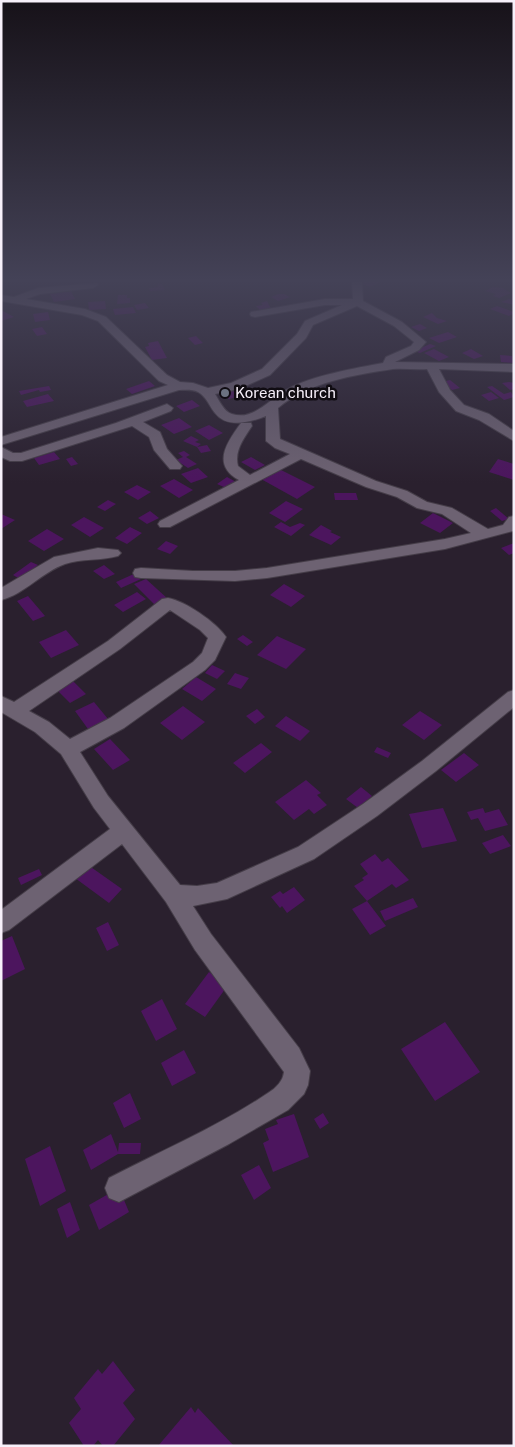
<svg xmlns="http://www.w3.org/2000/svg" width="515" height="1447" viewBox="0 0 515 1447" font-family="'Public Sans',sans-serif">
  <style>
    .building { fill: #4c155e }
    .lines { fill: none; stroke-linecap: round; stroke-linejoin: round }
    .minor-casing { stroke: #453d48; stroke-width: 2 }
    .minor { fill: #6d6272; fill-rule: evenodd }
    .worship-dot { fill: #6b7280; stroke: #100c12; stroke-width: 2 }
    .labels { text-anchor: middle; stroke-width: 5; stroke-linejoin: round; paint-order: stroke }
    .far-poi-label { font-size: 15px; fill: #f7f0fa; stroke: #100c12; text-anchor: start }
  </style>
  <rect width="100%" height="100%" fill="#2a202e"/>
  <!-- building -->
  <path class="building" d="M364 281H376L380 282 370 287 360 283Z
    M157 284H162L165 290 150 291 149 288 158 287Z
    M493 287 503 288 511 293 499 298 493 296 496 294 485 291Z
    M71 291 75 299 54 302 50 294Z
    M278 294H284L290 297 278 301 271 297Z
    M118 295H127V298H130V303L117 304Z
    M509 299 514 301V305L501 302Z
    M105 301 106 309 89 310 88 302Z
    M267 301 271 309 260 310 256 306 263 305 261 303Z
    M145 303 149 308 137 310 134 305Z
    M497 306 514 312V313L509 316 490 309Z
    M133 307 136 313 115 315 113 309Z
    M1 310 14 317 1 321Z
    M48 312 50 320 35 322 33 314Z
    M432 313 437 318 447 321 438 324 423 317Z
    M420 324 427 328 419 331 411 327Z
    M42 327 47 334 37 336 32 329Z
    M448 332 457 337 439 343 429 338Z
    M196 336 203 343 195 345 188 338Z
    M158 341 167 358 152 360 145 347 149 346 148 343Z
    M430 344 436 346 420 353 414 351Z
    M434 349 449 357 439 361 424 353Z
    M471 349 483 356 474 359 462 353Z
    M500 355 512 356 513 363 501 362Z
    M450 380 460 388 452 390 442 382Z
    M149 381 155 386 132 394 126 389Z
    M509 382 514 383V389L510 390 502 383Z
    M49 386 51 390 40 392 39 390 21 395 19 391Z
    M492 386 504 394 511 392 514 397 504 400 487 387Z
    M236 388 241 392 238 393 241 396 229 399 221 392Z
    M491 392 499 398 489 401 481 395Z
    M48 394 54 401 27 407 23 401Z
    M192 400 200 406 184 412 176 406Z
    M179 418 192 427 174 434 161 425Z
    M209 425 223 433 209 440 195 431Z
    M191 436 199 440 195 442 201 444 197 447 183 441Z
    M207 445 211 451 201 453 197 447Z
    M184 451 190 455 186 457 197 464 188 468 176 460 183 457 178 453Z
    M54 452 60 459 39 465 34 458Z
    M72 457 78 464 71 466 66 459Z
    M251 457 265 465 255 470 241 462Z
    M498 459 514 464V480L489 472Z
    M198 468 208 477 191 483 181 474Z
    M279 469 315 487 297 499 261 479Z
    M227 477 236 482 226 488 217 484Z
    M174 479 193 490 179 498 160 486Z
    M137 485 151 492 138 500 124 492Z
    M334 493H356L358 500H335Z
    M108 500 116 504 105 511 97 507Z
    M286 501 303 509 285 522 269 513Z
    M496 508 509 519 502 521 490 511Z
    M150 511 159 518 147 524 138 518Z
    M433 513 453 523 440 533 420 523Z
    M1 514 15 520 1 529Z
    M84 517 104 528 90 537 71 525Z
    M281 522 290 527 300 523 305 525 291 536 274 527Z
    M321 525 332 531 330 532 341 537 331 545 309 535Z
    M130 527 142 533 127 544 115 538Z
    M47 529 64 539 44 551 28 541Z
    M166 541 178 546 170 554 157 549Z
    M514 543V553L509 555 501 548Z
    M31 562 38 565 20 579 13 575Z
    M104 565 115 574 104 579 93 571Z
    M136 573 141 579 121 588 116 582Z
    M146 579 168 599 155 605 134 584Z
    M284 584 305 596 291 607 270 595Z
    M137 592 146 599 123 612 114 605Z
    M28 596 45 616 33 621 17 601Z
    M66 630 79 645 51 658 39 642Z
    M243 635 253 642 247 646 237 639Z
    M277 636 306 649 286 669 257 655Z
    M212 665 225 671 217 679 205 673Z
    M235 673 249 678 241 689 227 684Z
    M196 677 216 689 202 701 182 689Z
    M72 680 86 694 70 703 56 689Z
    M94 702 108 719 88 729 75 711Z
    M183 706 205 722 182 740 160 723Z
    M257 709 265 717 255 724 246 716Z
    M420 711 442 725 424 740 402 725Z
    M286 716 310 731 300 741 275 726Z
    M110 739 130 760 113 770 94 749Z
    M261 743 272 752 245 773 233 763Z
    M377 747 391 753 388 758 374 752Z
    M464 753 479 765 456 782 441 770Z
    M306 780 321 793 317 795 327 805 314 814 309 809 294 820 275 802Z
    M361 787 372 796 358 808 346 799Z
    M443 808 457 841 422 848 409 814Z
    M483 808 485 813 499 809 508 825 485 831 478 818 471 820 467 812Z
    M503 835 511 846 490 854 482 843Z
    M375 854 382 862 388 858 409 880 396 888 392 884 367 901 354 886 364 880 362 878 368 874 360 864Z
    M88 865 122 889 109 903 75 878Z
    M39 869 42 875 21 885 18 878Z
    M294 887 305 900 287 913 282 906 280 908 271 897 280 891 283 894Z
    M413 898 418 907 385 921 380 911Z
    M367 901 386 926 370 935 352 909Z
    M108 922 119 945 107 951 96 928Z
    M12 936 25 969 1 981V941Z
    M209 972 228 985 205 1017 185 1004Z
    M162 999 177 1029 156 1041 141 1011Z
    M445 1022 480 1072 435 1101 401 1049Z
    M184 1050 196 1073 172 1086 161 1063Z
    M130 1093 141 1119 124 1128 113 1103Z
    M323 1113 329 1123 320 1129 314 1119Z
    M294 1114 309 1157 273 1172 263 1143 269 1140 265 1129 278 1124 276 1120Z
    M111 1134 118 1152 119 1143H141L140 1154H118L91 1170 83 1150Z
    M50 1146 66 1191 40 1206 25 1159Z
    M259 1165 271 1188 254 1200 241 1175Z
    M119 1188 129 1212 99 1230 89 1205Z
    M70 1202 80 1230 67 1238 57 1209Z
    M113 1361 135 1390 123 1403 135 1419 113 1446H103L98 1440 93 1446H84L69 1423 81 1409 74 1398 98 1369 102 1374Z
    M191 1407 195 1413 198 1408 234 1446H158Z"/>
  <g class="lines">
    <defs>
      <path id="minor" d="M352 281H362L363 301 402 322 426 342 419 350 395 362 514 364V372L439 369 450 390 464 405 489 414 514 431V441L479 420 456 411 439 392 427 369C416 370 404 368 393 369 354 375 309 382 278 408L280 439 376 481 407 491 427 502 452 508 488 529 503 525 509 517 514 516 513 531 445 549 267 578 235 581 141 578 135 577 133 573 135 569 141 568 193 571H235L267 568 445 539 471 533 442 514 417 508 397 497 366 487 301 459 170 527H160L158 524 160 521 239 480C211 465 227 442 241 423H251L252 426C244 438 234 451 238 466L250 475 290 454 275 448 266 441V416C251 422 227 429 215 413 209 406 207 397 198 392 192 389 185 390 179 390L1 445V437L168 385 159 381 98 321 82 315 1 301V295L14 297 38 288 97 283 98 285 93 288 40 294 26 299 85 309 106 317 167 375 180 382 193 383 208 388 231 383 262 369 297 334 305 321 342 305H325L255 317 251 316 250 314 251 312 325 299H353ZM357 306 394 326 414 342 411 346 386 357 383 363C356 368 310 376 286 390 270 399 253 421 232 414 224 412 219 400 215 394L239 389 270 375 306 338 313 325Z
        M167 404 173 408 171 411 143 422 160 432 167 449 182 466 180 469H170L154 450 149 437 132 426 22 461H10L1 457V447L13 453H21L116 423Z
        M98 548 118 550 121 553 118 556C101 561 82 558 65 564 42 572 25 594 1 600V588L54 557Z
        M168 598C185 601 216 622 226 637L215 660 205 670 124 728 80 752 108 796 180 885 197 886 217 883 298 847 363 804 422 761 508 692 514 690V707L436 771 377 816 314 859 227 899 193 906 211 934 299 1048 310 1071 308 1085 304 1094 288 1110 229 1144 119 1202 109 1198 105 1188 109 1178C161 1151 221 1125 268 1093 276 1088 283 1081 284 1072L195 950 166 902 122 844 9 930 1 933V910L110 829 94 808 61 754 35 732 1 712V696L14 702 108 641 162 599ZM170 610 200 630 208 638 202 653 193 662 110 718 70 739 49 722 29 711 120 649Z"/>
    </defs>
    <!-- minor casing -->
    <use href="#minor" class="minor-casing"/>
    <!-- minor -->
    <use href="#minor" class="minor"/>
  </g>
  <!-- sky -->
  <linearGradient id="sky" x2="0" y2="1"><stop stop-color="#171219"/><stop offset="0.58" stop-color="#444257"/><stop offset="1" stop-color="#444257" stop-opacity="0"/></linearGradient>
  <rect width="515" height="483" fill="url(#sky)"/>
  <!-- markers -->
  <circle class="worship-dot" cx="225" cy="393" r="5"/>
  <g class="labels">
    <!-- far-poi labels -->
    <g class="far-poi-label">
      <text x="235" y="398">Korean church</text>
    </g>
  </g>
  <!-- border -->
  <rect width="515" height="1447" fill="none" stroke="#f7f0fa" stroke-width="5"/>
</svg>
